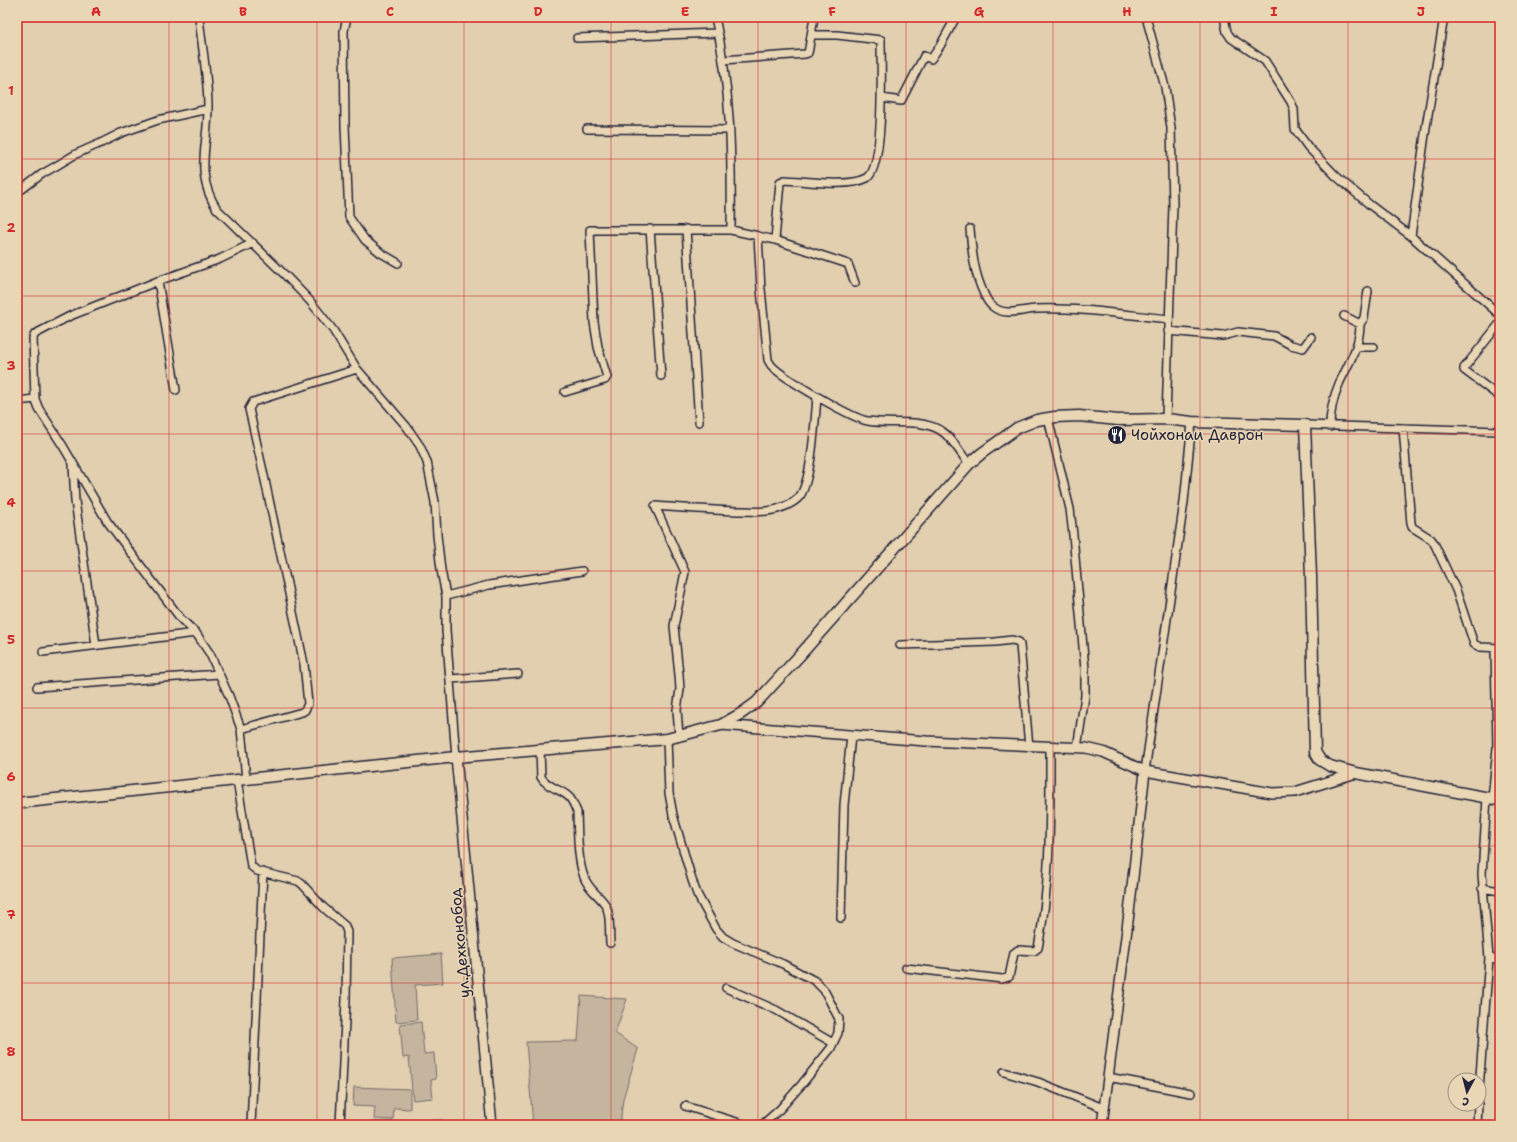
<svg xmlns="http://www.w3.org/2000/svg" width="1517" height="1142" viewBox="0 0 1517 1142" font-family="'Shantell Sans',sans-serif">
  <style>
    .green { fill: #c5b59e; stroke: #746c6c }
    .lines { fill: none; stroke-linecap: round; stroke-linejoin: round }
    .minor-casing { stroke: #22223b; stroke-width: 10 }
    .tertiary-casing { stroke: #22223b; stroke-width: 12 }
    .secondary-casing { stroke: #22223b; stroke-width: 13 }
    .minor { stroke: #e9d6b4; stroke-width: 7 }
    .tertiary { stroke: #e9d6b4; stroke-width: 9 }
    .secondary { stroke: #e9d6b4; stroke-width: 10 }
    .grid { fill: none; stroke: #d62828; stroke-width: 1; stroke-opacity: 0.55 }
    .labels { text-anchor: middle; stroke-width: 3; stroke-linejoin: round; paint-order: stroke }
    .poi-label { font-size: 15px; fill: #22223b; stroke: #e9d6b4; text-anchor: start }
    .street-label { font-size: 15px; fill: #22223b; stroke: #e9d6b4 }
    .neatline { fill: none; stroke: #d62828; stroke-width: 1.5 }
    .grid-label { font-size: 13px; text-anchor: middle; font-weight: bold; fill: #d62828 }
  </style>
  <rect width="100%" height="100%" fill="#e1cfaf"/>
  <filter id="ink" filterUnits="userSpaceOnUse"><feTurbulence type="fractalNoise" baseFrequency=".025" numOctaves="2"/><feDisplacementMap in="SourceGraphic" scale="8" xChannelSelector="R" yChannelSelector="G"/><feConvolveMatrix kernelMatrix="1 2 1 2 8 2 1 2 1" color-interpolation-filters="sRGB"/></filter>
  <g filter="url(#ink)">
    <!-- green -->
    <path class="green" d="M441 954 443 983 415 985 417 1020 396 1022 392 958Z
      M581 996 627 999 615 1033 638 1049 623 1099 620 1125H533L526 1042 578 1041Z
      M421 1022 424 1054 434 1053 436 1079 431 1080 433 1098 413 1100 409 1057 403 1058 400 1024Z
      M354 1087 410 1089V1109L394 1108 393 1120 374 1119 375 1107 353 1106Z
      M443 1120V1125H371V1122Z"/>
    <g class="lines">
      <defs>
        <path id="minor" d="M199 17C202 48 208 77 208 108 208 146 194 174 217 209L286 276 310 301 333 330 357 369 407 427 420 446 427 462 435 502 437 535 441 570 446 596V630L456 757
          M347 17 344 31 345 126 349 217 365 240 381 253 398 263
          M715 17C731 88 732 158 731 230
          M1146 17 1165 87 1171 128 1173 205 1166 419
          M1224 17 1227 32 1231 38 1265 61 1272 72 1291 102 1294 109 1295 129 1308 147 1336 176 1370 205 1411 236 1500 315
          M812 35H837L881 40C881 63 885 167 867 178 848 188 807 181 785 180L780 182 775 240 758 236 761 289 768 360C768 360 771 365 771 365 781 377 853 419 868 421 891 425 918 418 940 430 951 436 961 454 969 464
          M577 38 718 33
          M723 60 805 54 808 53 809 48 814 17
          M882 98 901 101 924 56 931 59 940 46 956 17
          M587 129 730 130
          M17 193 42 174 56 166 76 154 101 143 121 133 158 120 208 109
          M650 229 661 376
          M686 229 699 422
          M970 229C972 252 974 273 984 294 986 298 988 303 992 306 1005 317 1021 310 1036 309 1078 307 1127 315 1169 319
          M1411 236 1426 127 1444 17
          M775 240 848 264 855 283
          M158 281 176 390
          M1500 323 1464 368V370L1500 397
          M1360 324 1364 318 1368 291
          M1168 331 1223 336 1238 332 1274 336 1291 345 1303 348 1311 337
          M1356 347H1374
          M565 392 605 380 607 377 598 347 594 322 590 230H731L758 236
          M35 399 33 338 35 334 70 316 158 281 220 259 253 243
          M17 401 35 399 39 409 63 446 107 521 181 619 196 633 210 654 229 696 241 729
          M1048 418 1070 509 1073 535 1085 669V696L1077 748
          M1305 425 1500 431
          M1330 427C1330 411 1333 398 1339 384 1348 364 1360 347 1360 324L1344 316
          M1403 428 1411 523 1412 527 1431 539 1434 543 1456 590 1474 644 1480 647 1500 648
          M73 465 75 501 96 645
          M446 596 489 585 582 571
          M900 645 995 642 1012 640 1019 642 1020 645 1029 747
          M43 652 196 633
          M450 679 518 674
          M37 687 219 674
          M679 736 677 710 680 689 679 675 674 626 685 572 655 506C684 508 714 511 743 511 751 511 760 512 767 511 778 510 794 504 800 496 812 478 815 420 817 397
          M667 739 669 793 673 815 692 880 697 894 716 929 723 937 733 943 783 964 815 981 824 990 839 1019 838 1033 831 1048 802 1084 780 1109 762 1125
          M540 750 541 777C547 788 562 789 570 798 573 802 575 807 577 812 578 833 577 857 584 877 589 891 601 896 606 906 611 916 609 931 610 943
          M1145 771 1184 502 1192 422
          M246 779 241 729 302 712 305 710 308 704 304 664 263 471 249 409 253 402 357 369
          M237 780 251 866 257 871 298 881 302 884 323 907 345 926 347 932 346 1000 340 1125
          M1492 799 1497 748 1495 648
          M1482 888 1500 891
          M841 918 844 805 851 736
          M1489 958 1500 960
          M906 968 1002 979 1009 977 1014 953 1018 950 1034 951 1038 948C1051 882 1050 814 1050 747
          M726 988 776 1010 833 1043
          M1004 1072 1038 1082 1103 1108
          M1108 1077 1191 1093
          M1479 1089 1489 958 1482 874 1487 798
          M685 1106 746 1125
          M251 1125 263 872
          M1477 1125 1478 1104"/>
        <path id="tertiary" d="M721 725 926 741 1086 748 1103 752 1145 771
          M456 757 492 1125
          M1102 1125 1129 913 1145 771 1272 793 1295 792 1356 773"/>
        <path id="secondary" d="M17 803 456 757 667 739 721 725 742 713 757 702 801 654 969 464 982 453 1017 428 1037 420 1055 417 1079 416 1118 420 1166 419 1192 422 1305 425 1311 576 1315 752 1320 760 1330 766 1356 773 1500 800"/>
      </defs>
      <!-- minor casing -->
      <use href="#minor" class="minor-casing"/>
      <!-- tertiary casing -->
      <use href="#tertiary" class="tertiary-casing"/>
      <!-- secondary casing -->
      <use href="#secondary" class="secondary-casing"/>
      <!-- minor -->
      <use href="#minor" class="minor"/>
      <!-- tertiary -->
      <use href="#tertiary" class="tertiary"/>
      <!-- secondary -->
      <use href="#secondary" class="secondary"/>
    </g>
  </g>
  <!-- grid -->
  <path class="grid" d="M169 17V1125M317 17V1125M464 17V1125M611 17V1125M758 17V1125M906 17V1125M1053 17V1125M1200 17V1125M1348 17V1125M17 159H1500M17 296H1500M17 434H1500M17 571H1500M17 708H1500M17 846H1500M17 983H1500"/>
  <!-- icons -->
  <defs>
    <symbol id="restaurant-disc" viewBox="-11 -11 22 22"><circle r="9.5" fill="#22223b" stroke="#e9d6b4"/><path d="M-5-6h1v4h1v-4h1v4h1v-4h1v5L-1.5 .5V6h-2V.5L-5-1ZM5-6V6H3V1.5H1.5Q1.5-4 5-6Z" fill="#fff"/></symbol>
  </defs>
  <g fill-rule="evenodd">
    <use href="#restaurant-disc" x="1106" y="424" width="22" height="22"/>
  </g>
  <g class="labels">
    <!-- poi labels -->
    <g class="poi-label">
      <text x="1131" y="440">Чойхонаи Даврон</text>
    </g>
    <!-- street labels -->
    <g class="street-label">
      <text transform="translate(460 943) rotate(-95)" y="5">ул.Дехконобод</text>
    </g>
  </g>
  <!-- margin -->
  <rect width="1517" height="1142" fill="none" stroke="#e9d6b4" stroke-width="44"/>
  <!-- north arrow -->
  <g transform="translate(1467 1092) rotate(187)"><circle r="19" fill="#e9d6b4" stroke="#998e84"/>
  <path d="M0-3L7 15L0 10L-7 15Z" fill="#22223b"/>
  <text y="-6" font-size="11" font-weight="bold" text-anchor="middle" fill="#22223b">С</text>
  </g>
  <rect x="22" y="22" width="1473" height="1098" class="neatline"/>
  <g class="grid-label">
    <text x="96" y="16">A</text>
    <text x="243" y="16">B</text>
    <text x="390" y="16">C</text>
    <text x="538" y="16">D</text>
    <text x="685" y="16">E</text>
    <text x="832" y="16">F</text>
    <text x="979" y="16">G</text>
    <text x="1127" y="16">H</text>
    <text x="1274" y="16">I</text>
    <text x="1421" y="16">J</text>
    <text x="11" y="95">1</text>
    <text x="11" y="232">2</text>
    <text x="11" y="370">3</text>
    <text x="11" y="507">4</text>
    <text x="11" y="644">5</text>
    <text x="11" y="781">6</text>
    <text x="11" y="919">7</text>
    <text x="11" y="1056">8</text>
  </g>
</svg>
